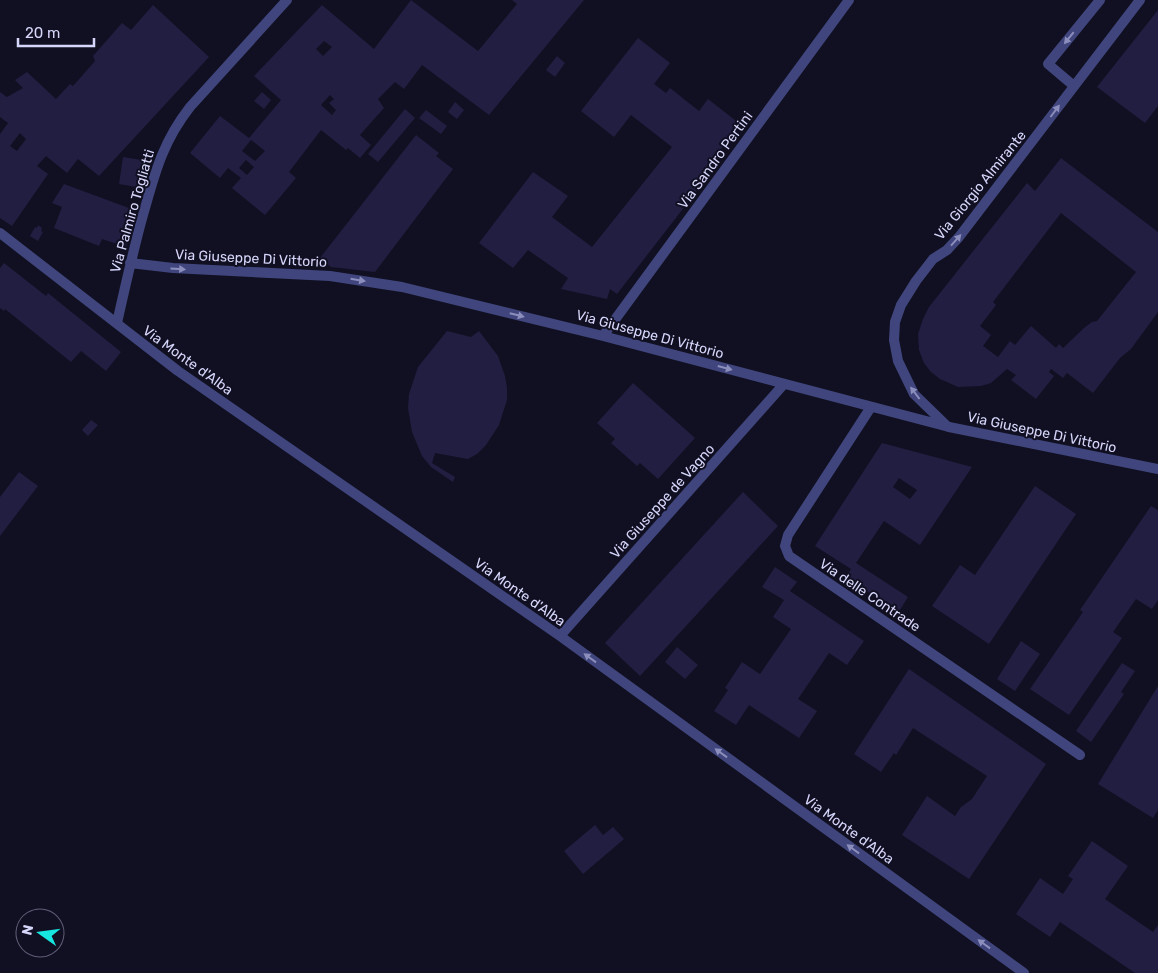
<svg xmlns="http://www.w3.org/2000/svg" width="1158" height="973" viewBox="0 0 1158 973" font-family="Rubik,sans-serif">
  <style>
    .building { fill: #211e41; fill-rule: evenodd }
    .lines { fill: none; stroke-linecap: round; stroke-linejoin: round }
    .minor { stroke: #40467d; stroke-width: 10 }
    .oneway { fill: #8b8ebc }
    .labels { text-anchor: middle; stroke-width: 4; stroke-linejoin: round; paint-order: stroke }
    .street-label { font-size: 14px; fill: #d6d6fb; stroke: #111022 }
  </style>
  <rect width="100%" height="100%" fill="#111022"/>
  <!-- building -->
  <path class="building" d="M411 0 478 51 517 4 512 0H584L489 115 422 65 404 89 395 82 378 99 384 108 360 135 371 145 360 158 348 148 346 150 321 130 289 172 296 178 265 215 232 188 241 178 228 168 220 178 190 153 220 116 249 138 281 100 254 76 322 5 374 49ZM324 41 332 47 323 56 316 49ZM330 95 334 99 329 103 336 110 332 115 321 105ZM251 140 265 151 255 161 242 151ZM246 160 254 167 247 175 239 168Z
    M153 5 209 57 99 176 78 159 67 173 46 156 37 166 48 174 12 226 0 218V134L8 123 0 117V92L7 97 23 88 15 80 27 72 56 99 70 84 73 86 95 61 93 56 122 23 131 30ZM20 133 26 139 17 151 10 146Z
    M1158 10V106L1145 123 1097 87Z
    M638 38 670 63 654 84 666 93 670 88 699 111 708 99 740 124 718 153 723 157 617 294 610 289 607 299 561 289 568 278 528 250 513 268 479 243 533 172 568 196 552 217 592 247 672 147 631 115 614 137 581 111Z
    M557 56 565 63 555 77 546 70Z
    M262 92 271 100 264 109 254 101Z
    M455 102 464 110 457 119 448 112Z
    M405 109 415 118 378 162 368 154Z
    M426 110 447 126 441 134 419 118Z
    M416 135 439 153 436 156 453 169 375 272 331 267 320 258Z
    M123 157 147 161 142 188 119 184Z
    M1061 158 1158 232V312L1131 349 1120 358 1093 393 1067 373 1063 378 1051 369 1049 372 1054 376 1036 399 1011 380 1016 375 1007 369 991 383 981 386 958 387 940 379 931 372 924 363 919 350 918 334 923 319 929 307 1027 183 1035 191ZM1061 213 1136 272 1097 321 1092 322 1084 328 1063 348 1059 344 1056 348 1031 326 1015 345 1010 341 998 357 983 346 991 335 980 326 996 305 993 302Z
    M64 184 137 211 126 247 102 239 99 246 54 228 62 207 52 203Z
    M38 225 42 228 41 231 43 232 38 241 30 236 35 227 37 228Z
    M4 263 46 296 48 293 121 352 106 371 81 351 71 362 5 309 4 311 0 308V268Z
    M447 331 471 337 479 331 498 356 505 376 507 388V400L499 425 486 445 477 454 468 459 435 453 432 463 455 477 453 482 431 467 422 456 412 432 408 408 409 394 418 367Z
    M633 383 695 438 658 479 640 463 637 466 611 443 615 439 597 423Z
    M91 420 98 425 88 436 82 430Z
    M882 443 972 467 920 545 884 521 856 563 908 597 898 613 846 577 851 569 815 546ZM899 478 917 490 910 499 893 487Z
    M19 472 38 486 0 536V497Z
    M1035 486 1076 514 989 644 932 606 960 565 975 575Z
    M743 492 778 526 640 676 605 643Z
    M1151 506 1158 510V600L1152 609 1136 599 1113 632 1122 638 1069 715 1030 689 1083 612 1080 610Z
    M775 567 797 582 790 591 864 641 847 665 829 653 798 699 817 711 799 738 749 705 736 725 714 711 728 690 725 688 742 662 760 674 791 629 773 617 784 600 762 587Z
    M1021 641 1040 654 1015 691 997 679Z
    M677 647 698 665 685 679 665 662Z
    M1122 663 1135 671 1121 692 1124 694 1091 742 1076 731Z
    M909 669 1046 764 969 879 902 835 927 796 955 816 961 807 972 799 987 776 913 728 896 755 894 753 881 772 854 754Z
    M1158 686V810L1153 818 1098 784Z
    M595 825 603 835 613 827 624 839 583 874 564 851Z
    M1092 841 1128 866 1105 899 1153 932 1158 925V973H1135L1060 922 1050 937 1016 914 1040 878 1063 894 1073 879 1068 876Z"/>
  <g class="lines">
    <!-- minor -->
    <path class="minor" d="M1074 86 1048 64 1100 0
      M0 233 178 371 560 636 1024 973
      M130 263 173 268 330 276 402 287 603 336 949 427 1158 469
      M117 323C125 287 133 251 143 215 155 173 162 143 190 107L287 0
      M603 336 849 0
      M871 407 788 535 785 546 789 556 1080 755
      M948 427 914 394 898 361 894 340 895 322 901 305 916 281 933 259 947 250 959 237 1140 0
      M560 636 784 384"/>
  </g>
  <!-- one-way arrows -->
  <defs><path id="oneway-solid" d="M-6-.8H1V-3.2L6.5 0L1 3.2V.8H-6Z" transform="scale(1.25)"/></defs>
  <g class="oneway">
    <use href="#oneway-solid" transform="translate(1069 38) rotate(129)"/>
    <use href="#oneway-solid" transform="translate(1055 111) rotate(-53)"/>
    <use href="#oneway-solid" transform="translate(956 240) rotate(-48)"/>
    <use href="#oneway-solid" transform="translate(178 269) rotate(3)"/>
    <use href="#oneway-solid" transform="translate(358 280) rotate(9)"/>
    <use href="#oneway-solid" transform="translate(517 315) rotate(14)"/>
    <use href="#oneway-solid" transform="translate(725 368) rotate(15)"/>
    <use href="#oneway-solid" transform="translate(915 393) rotate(-127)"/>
    <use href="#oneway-solid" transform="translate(590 658) rotate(-144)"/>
    <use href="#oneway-solid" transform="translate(721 753) rotate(-144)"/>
    <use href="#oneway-solid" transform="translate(853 849) rotate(-144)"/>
    <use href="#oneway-solid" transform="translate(984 944) rotate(-144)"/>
  </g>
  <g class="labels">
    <!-- street labels -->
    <g class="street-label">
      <text transform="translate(715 160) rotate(-54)" y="5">Via Sandro Pertini</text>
      <text transform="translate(980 185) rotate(-51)" y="5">Via Giorgio Almirante</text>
      <text transform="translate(132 211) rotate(-74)" y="5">Via Palmiro Togliatti</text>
      <text transform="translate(251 258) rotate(3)" y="5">Via Giuseppe Di Vittorio</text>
      <text transform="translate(650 334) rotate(15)" y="5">Via Giuseppe Di Vittorio</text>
      <text transform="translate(188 360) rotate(36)" y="5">Via Monte d'Alba</text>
      <text transform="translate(1042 432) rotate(12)" y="5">Via Giuseppe Di Vittorio</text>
      <text transform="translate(662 501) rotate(-48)" y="5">Via Giuseppe de Vagno</text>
      <text transform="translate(520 592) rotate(35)" y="5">Via Monte d'Alba</text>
      <text transform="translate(870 595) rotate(34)" y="5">Via delle Contrade</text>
      <text transform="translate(849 829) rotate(36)" y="5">Via Monte d'Alba</text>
    </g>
  </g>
  <!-- north arrow -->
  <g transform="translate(40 933) rotate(284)"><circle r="24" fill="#111022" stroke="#605f79"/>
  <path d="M0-4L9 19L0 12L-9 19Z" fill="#17e5e0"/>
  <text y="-8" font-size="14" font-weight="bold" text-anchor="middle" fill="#d6d6fb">N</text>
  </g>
  <!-- scale -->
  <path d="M18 38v8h76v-8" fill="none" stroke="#d6d6fb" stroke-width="2.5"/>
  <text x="25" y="38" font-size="15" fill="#d6d6fb" stroke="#111022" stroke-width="4" paint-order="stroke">20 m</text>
</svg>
